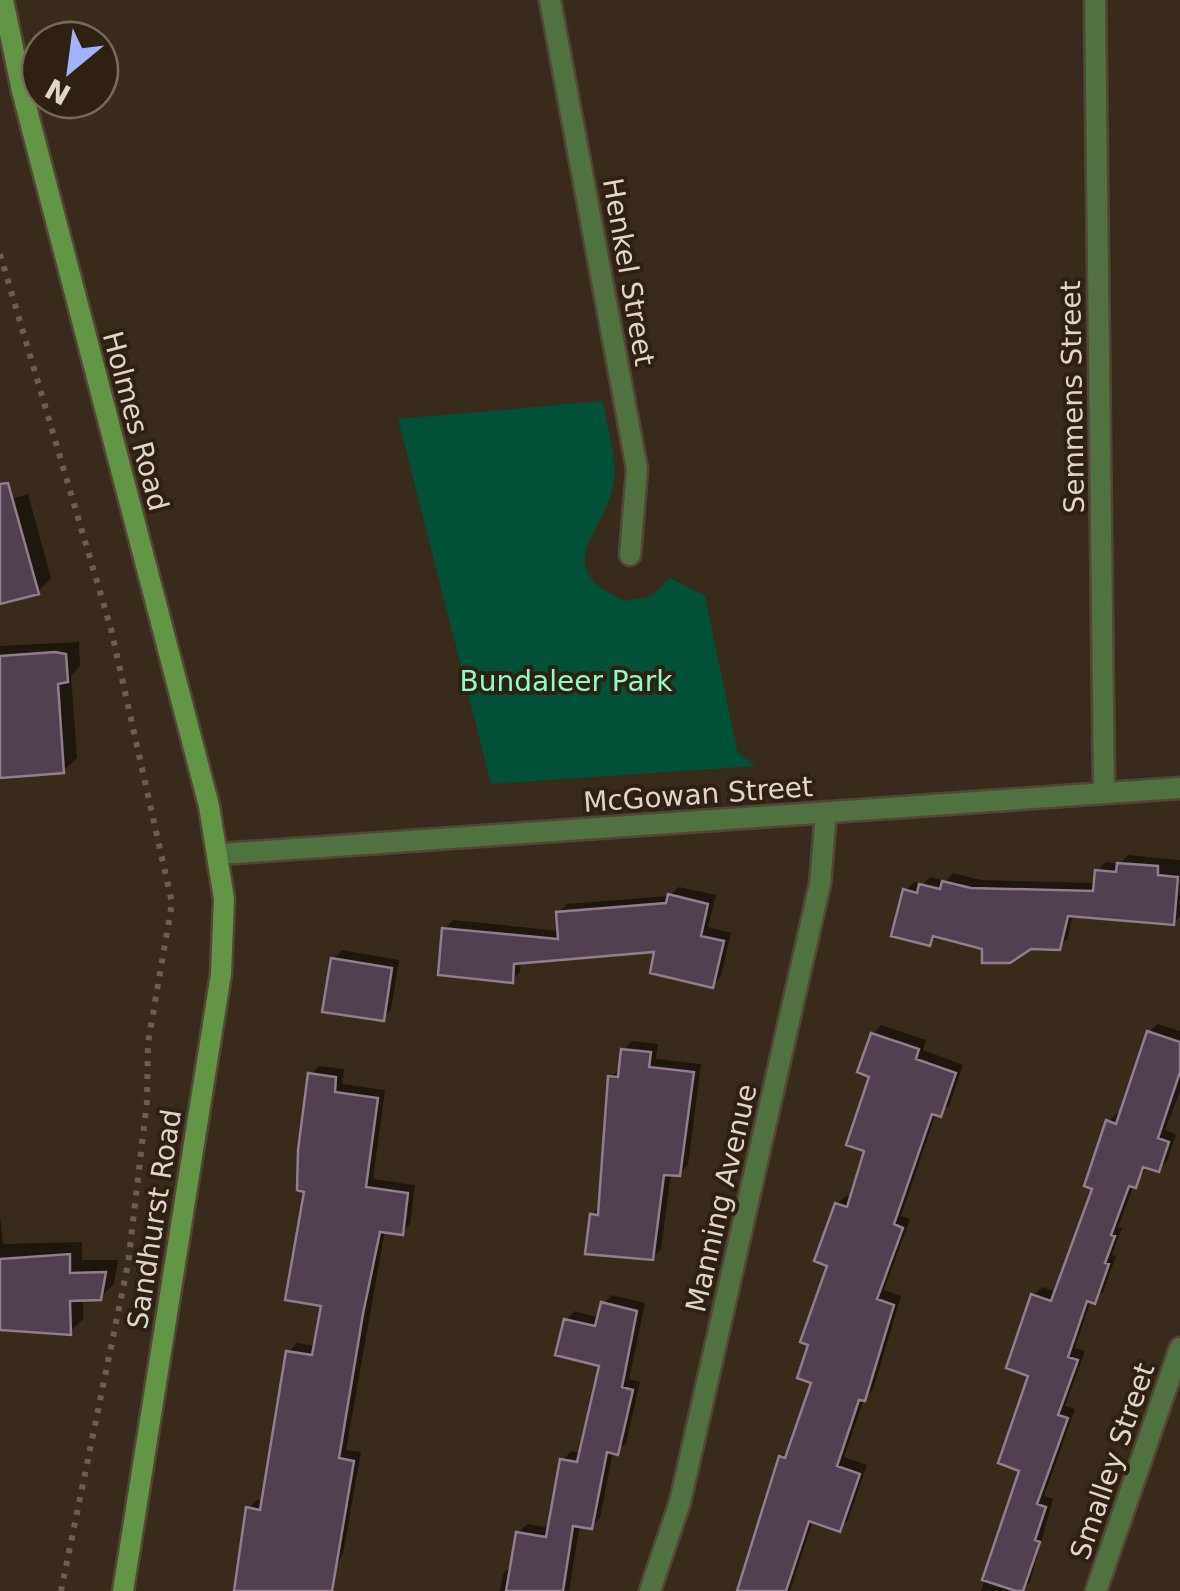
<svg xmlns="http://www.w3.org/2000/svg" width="1180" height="1591" viewBox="0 0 1180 1591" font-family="'DejaVu Sans',sans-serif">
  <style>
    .green { fill: #015038 }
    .shadow { fill: #0007 }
    .building { fill: #514050; stroke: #907d8e; stroke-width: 2.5 }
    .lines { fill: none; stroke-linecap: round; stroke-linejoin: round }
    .street-casing { stroke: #534637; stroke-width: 25 }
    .secondary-casing { stroke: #534637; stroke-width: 25 }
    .path { stroke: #6b5e50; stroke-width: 6; stroke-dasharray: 5 8; stroke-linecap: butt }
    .street { stroke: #507140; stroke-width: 20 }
    .secondary { stroke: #629646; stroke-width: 20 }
    .labels { text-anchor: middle; stroke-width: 8; stroke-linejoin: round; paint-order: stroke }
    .street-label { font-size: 28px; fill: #ded5cb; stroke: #2f2111 }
    .park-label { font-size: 28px; fill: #8dfccd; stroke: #2f2111 }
  </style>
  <rect width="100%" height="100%" fill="#392b1b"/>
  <!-- green -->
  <path class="green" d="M603 401C607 428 618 459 613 486 603 536 548 567 625 601L651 596 670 578 705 596 737 751 755 766 491 784 398 419Z"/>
  <!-- shadow -->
  <path class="shadow" d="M28 494 51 578 38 592 0 602V502Z
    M79 642 80 666 71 676 77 758 63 771 0 775V646Z
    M1128 855 1180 860V916L1173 923 1073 914 1068 938 1059 947H984L938 935 930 943 905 891 914 882 923 884 930 877 946 881 953 873 981 880 1096 883 1097 871 1106 862 1120 864Z
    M679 887 716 895 708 927 731 933 721 976 713 985 658 950 521 961 520 972 512 980 445 929 453 920 560 931 558 913 567 904 669 896Z
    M342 950 399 960 391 1010 383 1019 333 959Z
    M1158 1024 1180 1031V1091L1165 1130 1176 1134 1167 1161 1159 1169 1148 1166 1134 1185 1118 1227 1122 1228 1112 1255 1116 1256 1103 1292 1091 1300 1075 1348 1085 1351 1065 1406 1075 1409 1044 1496 1053 1499 1030 1582 1021 1590 1010 1586 1008 1591H981L1022 1469 1033 1295 1042 1287 1057 1292 1095 1187 1108 1122 1117 1113 1122 1115 1149 1032Z
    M881 1025 926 1040 923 1050 963 1065 949 1106 936 1113 901 1216 910 1219 884 1290 901 1296 873 1390 864 1399 844 1457 867 1465 848 1520 839 1529 813 1520 790 1591H738L781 1457 791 1448 814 1381 837 1204 846 1196 852 1198 868 1150 873 1034Z
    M632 1041 658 1044 656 1059 701 1064 688 1165 679 1174 671 1173 661 1249 652 1258 593 1215 601 1206 610 1077 621 1069 623 1050Z
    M319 1066 344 1069 342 1084 385 1090 373 1179 415 1185 410 1224 402 1232 385 1230 346 1450 361 1452 343 1554 321 1591H235L248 1509 257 1500 264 1501 288 1352 297 1343 316 1346 324 1304 306 1190 310 1075Z
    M0 1216 3 1244 82 1242V1260H118L114 1284 100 1298H83V1319L70 1332 0 1328Z
    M612 1295 645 1303 629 1379 640 1382 626 1444 613 1451 600 1518 591 1527 580 1524 569 1591H500L503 1574 513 1564 518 1533 527 1524 550 1528 563 1460 571 1451 581 1453 602 1364 566 1320 575 1311 600 1318 603 1304Z"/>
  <!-- building -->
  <path class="building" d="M8 483 39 594 0 604V484Z
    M55 652 66 654 68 682 58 684 64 773 0 778V656Z
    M1117 863 1158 866V875L1178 877 1174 925 1068 916 1060 950 1031 949 1010 963H982V949L933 936 930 946 891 936 903 889 917 893 919 884 940 889 942 881 971 888 1093 891 1095 870 1116 872Z
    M668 894 708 904 701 936 724 941 713 988 650 973 654 952 514 964 513 983 438 975 442 928 558 939 556 912 666 903Z
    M331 958 392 968 384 1021 322 1012Z
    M1147 1031 1180 1042V1072L1158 1138 1169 1142 1159 1172 1143 1167 1136 1188 1129 1186 1111 1235 1115 1236 1105 1263 1109 1264 1095 1304 1087 1301 1068 1357 1078 1360 1058 1415 1068 1418 1037 1504 1046 1507 1035 1540 1040 1542 1023 1591H1016L982 1580 1019 1471 998 1463 1028 1376 1006 1368 1031 1294 1051 1301 1092 1189 1084 1186 1106 1120 1116 1124Z
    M871 1033 919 1049 916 1059 956 1073 941 1117 932 1114 894 1224 903 1228 877 1299 894 1305 865 1401 859 1400 837 1466 860 1474 840 1532 809 1521 786 1591H737L779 1456 785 1458 811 1383 797 1378 808 1345 800 1342 827 1266 814 1261 835 1203 847 1207 864 1151 846 1145 869 1077 857 1072Z
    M621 1049 651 1052 649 1067 694 1072 680 1176 664 1175 653 1260 585 1254 590 1214 598 1215 608 1076 618 1077Z
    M308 1073 336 1077 335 1092 378 1098 366 1187 408 1193 403 1235 380 1232 363 1314 339 1458 354 1461 332 1591H234L246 1507 260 1510 286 1351 312 1355 321 1306 285 1300 304 1192 297 1190 298 1150Z
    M70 1254V1273L106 1272 101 1300 70 1301 71 1335 0 1330V1259Z
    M601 1302 637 1311 622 1387 633 1390 618 1455 607 1452 592 1529 573 1526 563 1591H506L516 1532 546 1537 560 1459 577 1462 599 1366 555 1355 564 1319 595 1326Z"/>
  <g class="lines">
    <defs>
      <path id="street" d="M550 0 637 469 630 555
        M1095 0 1104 793
        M220 854 1180 788
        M650 1591 680 1502 820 884 826 813
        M1096 1591 1180 1348"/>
      <path id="secondary" d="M3 0 22 91 209 806 224 899 221 974 123 1591"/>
    </defs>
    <!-- street casing -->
    <use href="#street" class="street-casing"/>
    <!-- secondary casing -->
    <use href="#secondary" class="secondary-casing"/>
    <!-- path -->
    <path class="path" d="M0 254 111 629 172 903 148 1043 147 1101 128 1264 61 1591"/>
    <!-- street -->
    <use href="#street" class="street"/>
    <!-- secondary -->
    <use href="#secondary" class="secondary"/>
  </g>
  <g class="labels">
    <!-- street labels -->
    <g class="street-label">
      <text transform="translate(629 272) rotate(80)" y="10">Henkel Street</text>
      <text transform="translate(1072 397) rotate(-91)" y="10">Semmens Street</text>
      <text transform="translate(136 421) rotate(75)" y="10">Holmes Road</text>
      <text transform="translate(698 794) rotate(-4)" y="10">McGowan Street</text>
      <text transform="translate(721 1198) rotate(-77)" y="10">Manning Avenue</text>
      <text transform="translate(154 1219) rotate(-81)" y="10">Sandhurst Road</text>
      <text transform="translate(1112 1461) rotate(-71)" y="10">Smalley Street</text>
    </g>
    <!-- park labels -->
    <g class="park-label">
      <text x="566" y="691">Bundaleer Park</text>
    </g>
  </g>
  <!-- north arrow -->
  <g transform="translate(70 70) rotate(209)"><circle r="48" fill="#2f2111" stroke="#75695b" stroke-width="2.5"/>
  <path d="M0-8L18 38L0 25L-18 38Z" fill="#a1b3fd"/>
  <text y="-15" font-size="28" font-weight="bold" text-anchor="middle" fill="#ded5cb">N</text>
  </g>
</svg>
